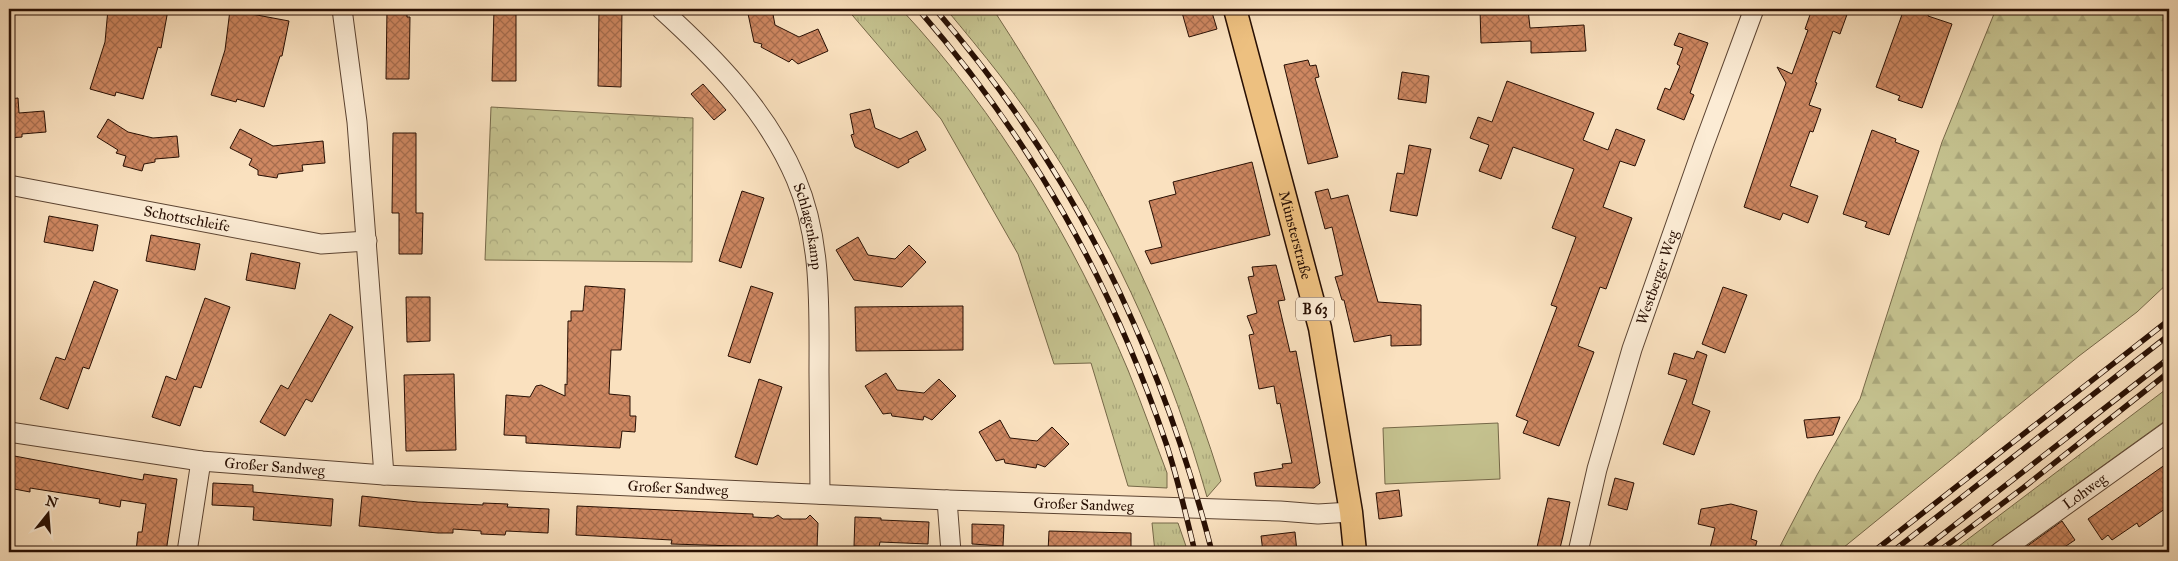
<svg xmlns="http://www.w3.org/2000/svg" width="2178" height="561" viewBox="0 0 2178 561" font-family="'IM FELL Great Primer',serif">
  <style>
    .grass { fill: url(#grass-tufts); stroke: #766848 }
    .forest { fill: url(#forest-firs); stroke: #766848 }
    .park { fill: url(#park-crowns); stroke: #766848 }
    .pitch { fill: #c4c18e; stroke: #766848 }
    .building { fill: url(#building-cross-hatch); stroke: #280f03 }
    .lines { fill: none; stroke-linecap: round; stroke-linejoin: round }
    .minor-casing { stroke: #5c4432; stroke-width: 21 }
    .major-casing { stroke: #280f03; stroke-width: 25 }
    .minor { stroke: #fcecd5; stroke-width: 19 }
    .major { stroke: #edc080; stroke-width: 22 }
    .rail-casing { stroke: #280f03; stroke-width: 5.5 }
    .rail { stroke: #fcecd5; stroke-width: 4; stroke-dasharray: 11; stroke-linecap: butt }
    .labels { text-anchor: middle; stroke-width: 4; stroke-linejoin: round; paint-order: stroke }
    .shield { fill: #fcecd5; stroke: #685142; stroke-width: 1 }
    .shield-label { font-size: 14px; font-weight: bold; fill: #280f03 }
    .street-label { font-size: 15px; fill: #280f03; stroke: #fcecd5 }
  </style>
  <defs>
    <pattern id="grass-tufts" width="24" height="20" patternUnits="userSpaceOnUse" patternTransform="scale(1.25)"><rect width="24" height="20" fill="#c4c18e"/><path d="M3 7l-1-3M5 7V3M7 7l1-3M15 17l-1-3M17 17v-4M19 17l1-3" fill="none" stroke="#a8a579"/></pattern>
    <pattern id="forest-firs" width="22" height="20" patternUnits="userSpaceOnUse" patternTransform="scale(1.25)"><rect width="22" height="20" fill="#c4c18e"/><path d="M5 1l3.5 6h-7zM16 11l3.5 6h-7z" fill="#a8a579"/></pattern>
    <pattern id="park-crowns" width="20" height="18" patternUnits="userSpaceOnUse" patternTransform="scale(1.25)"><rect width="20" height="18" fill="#c4c18e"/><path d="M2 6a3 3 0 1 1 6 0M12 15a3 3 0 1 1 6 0" fill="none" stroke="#a8a579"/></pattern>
    <pattern id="building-cross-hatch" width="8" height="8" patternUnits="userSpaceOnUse" patternTransform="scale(1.25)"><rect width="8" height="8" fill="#ce8761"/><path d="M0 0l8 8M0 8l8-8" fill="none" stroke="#a76d4e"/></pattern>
  </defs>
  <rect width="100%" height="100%" fill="#fae1bf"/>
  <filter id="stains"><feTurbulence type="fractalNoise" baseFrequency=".004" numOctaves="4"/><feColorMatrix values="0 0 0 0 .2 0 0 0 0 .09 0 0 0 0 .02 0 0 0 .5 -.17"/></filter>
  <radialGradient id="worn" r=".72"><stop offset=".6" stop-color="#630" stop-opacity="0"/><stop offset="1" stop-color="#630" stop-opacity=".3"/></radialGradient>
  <!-- grass -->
  <path class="grass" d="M847 9H901C998 113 1073 239 1128 370 1142 404 1154 439 1167 473V488L1128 486 1091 363 1054 364 1018 254 941 119Z
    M946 9H993C1089 156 1169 313 1221 481L1207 497C1172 372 1119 253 1049 145 1019 97 982 52 946 9Z
    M2169 387V418L1983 552H1951Z
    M1152 523H1178L1188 552H1155Z"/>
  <!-- forest -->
  <path class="forest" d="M1996 9H2169V282L2137 312 2079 356 1838 552H1777L1817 475 1860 399 1942 142Z"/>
  <!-- park -->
  <path class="park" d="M491 107 693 118 692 262 485 260Z"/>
  <!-- pitch -->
  <path class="pitch" d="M1498 423 1500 479 1385 484 1383 428Z"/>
  <!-- building -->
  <path class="building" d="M108 9 168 10 161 48 158 47 143 99 116 92 115 96 90 89 105 42Z
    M387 9H407V17H410L409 79H386Z
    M494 9H516V81H492Z
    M599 9H622L621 87 598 86Z
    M747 9H772L775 25 799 37 818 29 828 51 798 64 792 59 789 62 761 47 762 44 754 42Z
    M1181 9H1211L1217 29 1189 37Z
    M1480 9H1528L1530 28 1584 25 1586 51 1531 53V41L1481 43Z
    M1812 9H1849L1840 34 1833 31 1815 82 1817 83 1809 105 1821 109 1813 132 1810 131 1790 186 1818 196 1808 223 1783 213 1780 220 1744 207 1786 83 1777 67 1792 74 1808 30 1805 29Z
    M1904 9H1920L1929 12 1928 16 1952 24 1922 108 1898 100 1900 96 1876 87Z
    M230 10 289 21 282 56H280L264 107 237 99 236 102 211 95 225 50Z
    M1679 33 1708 43 1690 93 1694 95 1684 120 1657 109 1665 88 1670 90 1680 66 1677 64 1683 48 1674 45Z
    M1308 60 1310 66 1316 65 1319 77 1315 78 1338 157 1308 164 1284 65Z
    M1402 72 1429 76 1426 103 1398 99Z
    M1507 81 1594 113 1583 140 1608 150 1616 129 1645 140 1635 166 1620 161 1603 207 1632 218 1606 289 1600 287 1578 346 1594 352 1559 446 1523 433 1528 421 1516 416 1557 307 1551 305 1576 237 1552 228 1574 169 1513 147 1501 179 1479 171 1489 145 1470 138 1478 117 1492 122Z
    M703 84 726 110 714 120 691 94Z
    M18 98 19 113 44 111 46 132 22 134V137L9 138V99Z
    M870 109 875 128 900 139 917 131 926 150 908 160 909 162 898 168 855 147 851 135 854 134 850 114Z
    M108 119 128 132 153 138 177 136 179 157 155 159V162L144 164 142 171 123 166 126 156 116 153 118 150 97 137Z
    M240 129 273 146 323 141 325 163 302 165 303 171 278 174 277 178 258 175V170L249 165 252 159 230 148Z
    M1872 130 1896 139 1895 142 1919 151 1889 235 1865 227 1867 222 1843 214Z
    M393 133H416V213H423L422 254H399V213H392Z
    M1409 145 1431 149 1417 216 1390 211 1397 173 1404 174Z
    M1252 162 1270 235 1151 264 1145 251 1162 247 1149 201 1176 194 1173 182Z
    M1328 189 1331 199 1348 195 1378 302 1421 305V345L1391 346V335L1354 342 1344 300H1342L1335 277 1343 275 1332 227 1325 229 1315 192Z
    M742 191 764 198 741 268 719 261Z
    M49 216 98 225 93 251 44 242Z
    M151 235 200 244 195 270 146 261Z
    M858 237 868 255 895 259 909 245 926 262 902 287 854 280 836 250Z
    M251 253 300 263 295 289 246 280Z
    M1276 265 1285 300 1278 301 1290 352 1296 351 1311 431 1320 483 1314 488 1256 486 1254 473 1283 468 1282 464 1292 463 1280 403 1277 404 1274 386 1259 389 1249 335 1254 334 1247 316 1257 313 1248 277 1254 276 1252 267Z
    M94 281 118 290 89 369 83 367 68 409 40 399 56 357 65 360Z
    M585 286 625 289 621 350H611L609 394 630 396V416H636L635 432 622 431 620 448 526 443V436L504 435 506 395 530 397 536 386 541 385 565 396V384L567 385 568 321H571V311H583Z
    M751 286 773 293 750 363 728 356Z
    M1723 287 1747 295 1725 353 1702 344Z
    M406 297H430V341L407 342Z
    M205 298 230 307 201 388 194 386 180 426 152 417 166 376 176 380Z
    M963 306V350L856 351 855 307Z
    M330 314 353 327 312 402 306 399 285 436 260 422 281 385 288 389Z
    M1697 351 1707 355 1692 404 1710 411 1694 455 1663 444 1687 380 1668 374 1674 353 1694 359Z
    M886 373 897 390 924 393 939 379 956 396 932 420 924 416 923 420 892 416 891 413 883 414 865 386Z
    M454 374 456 450 406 451 404 375Z
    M759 379 782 387 757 465 735 457Z
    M1840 417 1833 435 1807 438 1804 420Z
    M1000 420 1010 438 1037 441 1052 427 1069 444 1045 467 1037 464 1036 468 1005 463 1004 459 996 461 979 432Z
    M9 455 143 480 144 474 177 479 166 552H136L138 532H142L146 504 121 500 120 507 99 503 100 499 30 488V492L9 488Z
    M2169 462V506L2139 527 2137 523 2112 540 2108 535 2102 540 2088 519Z
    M1615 478 1634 483 1627 510 1608 505Z
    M213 483 253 485V492L333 499 331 526 253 520 254 507 212 505Z
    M1399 490 1402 516 1379 519 1376 493Z
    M362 496 418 502 483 505V503L508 504 507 507 549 509 548 533 506 531 505 535 481 534V531L453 529V533H438L359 526Z
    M1548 498 1570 502 1563 536 1559 552H1536Z
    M1731 504 1757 511 1751 539 1757 541 1754 552H1709L1715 528 1698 524 1701 509Z
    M577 506 753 514V517L773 518 778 515 783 519H806L810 515 818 523 817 548 816 551 779 552V549H769V547L671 544 672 540 576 535Z
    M855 517 881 518V520L929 522 928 544 880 542 879 547 854 546Z
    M2062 521 2075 540 2057 552H2019Z
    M972 524 1004 525 1003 546 972 544Z
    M1049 531 1131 533V552H1048Z
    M1295 532 1297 552H1263L1261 536Z"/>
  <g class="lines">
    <defs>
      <g id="minor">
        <path d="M342 9 357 122 384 475"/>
        <path id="s1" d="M661 9C715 58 767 111 796 179 822 240 819 308 819 373 819 413 820 453 820 494"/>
        <path id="s2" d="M9 185 321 244 367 241"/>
        <path id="s3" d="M9 432 201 461 384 475 947 500 1280 511 1318 514 1351 512"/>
        <path d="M947 500 951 552"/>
        <path d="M187 552 201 461"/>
        <path id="s4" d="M1578 552 1597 469 1632 349 1703 147 1754 9"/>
        <path id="s5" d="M2000 552 2169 431"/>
      </g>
      <g id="major">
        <path id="s6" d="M1235 9 1320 328 1351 512 1355 552"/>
      </g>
    </defs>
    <!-- minor casing -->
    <use href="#minor" class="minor-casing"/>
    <!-- major casing -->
    <use href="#major" class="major-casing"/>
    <!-- minor -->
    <use href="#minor" class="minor"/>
    <!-- major -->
    <use href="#major" class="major"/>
    <defs>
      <path id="rail" d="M918 9C1031 139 1111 280 1166 443 1178 479 1186 516 1195 552
        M935 9C1073 168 1160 349 1212 552
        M1873 552 2169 320
        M1892 552 2169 335
        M1920 552 2169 358
        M1938 552 2023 488 2169 372"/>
    </defs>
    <!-- rail casing -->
    <use href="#rail" class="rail-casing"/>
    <!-- rail -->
    <use href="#rail" class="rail"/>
  </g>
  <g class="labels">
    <!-- shield labels -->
    <rect class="shield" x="1296" y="297.5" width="38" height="23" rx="4"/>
    <g class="shield-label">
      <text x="1315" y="314">B 63</text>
    </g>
    <!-- street labels -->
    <g class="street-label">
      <text dy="5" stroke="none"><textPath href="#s2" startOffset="181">Schottschleife</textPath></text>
      <text dy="5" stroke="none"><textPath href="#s1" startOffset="268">Schlagenkamp</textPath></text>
      <text dy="5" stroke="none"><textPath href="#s6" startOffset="234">Münsterstraße</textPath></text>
      <text dy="5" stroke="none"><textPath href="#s4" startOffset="286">Westberger Weg</textPath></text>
      <text dy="5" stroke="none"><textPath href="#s3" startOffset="268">Großer Sandweg</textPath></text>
      <text dy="5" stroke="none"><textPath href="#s3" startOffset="672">Großer Sandweg</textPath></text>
      <text dy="5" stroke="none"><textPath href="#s5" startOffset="104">Lohweg</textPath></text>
      <text dy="5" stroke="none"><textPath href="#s3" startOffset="1078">Großer Sandweg</textPath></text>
    </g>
  </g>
  <!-- margin -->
  <rect width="2178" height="561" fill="none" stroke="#fae1bf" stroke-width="30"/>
  <rect x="10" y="10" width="2158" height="541" fill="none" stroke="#280f03" stroke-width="2.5"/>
  <rect x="15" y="15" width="2148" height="531" fill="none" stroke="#280f03"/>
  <!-- north arrow -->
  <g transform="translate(48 514) rotate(17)" stroke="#fcecd5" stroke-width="4" paint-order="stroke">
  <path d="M0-4L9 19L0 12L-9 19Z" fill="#280f03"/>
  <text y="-8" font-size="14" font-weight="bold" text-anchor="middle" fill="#280f03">N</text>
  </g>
  <rect width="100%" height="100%" filter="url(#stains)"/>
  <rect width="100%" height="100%" fill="url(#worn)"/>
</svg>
